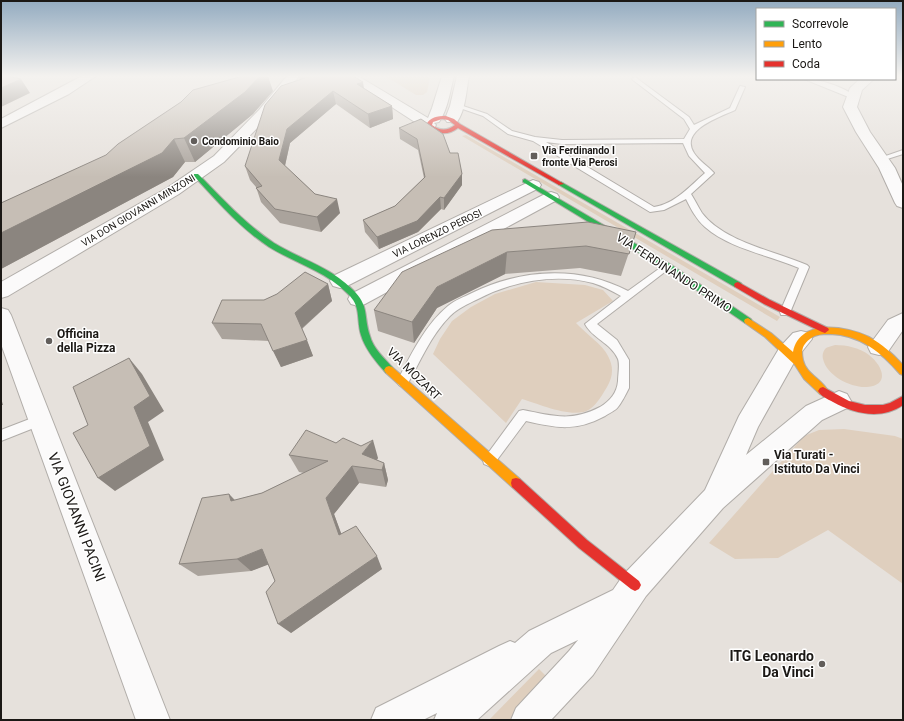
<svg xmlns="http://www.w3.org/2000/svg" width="904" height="721" viewBox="0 0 904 721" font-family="Roboto,sans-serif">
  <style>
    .green { fill: #dfcfbe }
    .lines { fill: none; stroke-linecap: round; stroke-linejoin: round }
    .lane-casing { stroke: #b1ada9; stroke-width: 2 }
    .street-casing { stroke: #b1ada9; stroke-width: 2 }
    .fast-casing { stroke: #b1ada9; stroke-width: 2 }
    .slow-casing { stroke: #b1ada9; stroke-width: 2 }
    .jam-casing { stroke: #b1ada9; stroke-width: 2 }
    .lane { fill: #fbfafa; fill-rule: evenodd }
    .street { fill: #fbfafa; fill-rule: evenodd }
    .fast { fill: #30b455; fill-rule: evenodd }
    .slow { fill: #ff9f0a; fill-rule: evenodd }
    .jam { fill: #e5322d; fill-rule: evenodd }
    .wall { fill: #aaa39c }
    .shaded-wall { fill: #8b857f }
    .building { fill: #c6beb5; stroke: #8b857f }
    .poi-dot { fill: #625e5b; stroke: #fff; stroke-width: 1.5 }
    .labels { text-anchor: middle; stroke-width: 3; stroke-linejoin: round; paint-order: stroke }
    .far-poi-label { font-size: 10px; font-weight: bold; fill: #1b1815; stroke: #fff; text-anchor: start }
    .far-street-label { font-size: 10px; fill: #1b1815; stroke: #fff }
    .street-label { font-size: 12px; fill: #1b1815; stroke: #fff }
    .poi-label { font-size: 12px; font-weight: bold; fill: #1b1815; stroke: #fff; text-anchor: start }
    .near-street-label { font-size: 14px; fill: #1b1815; stroke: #fff }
    .near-poi-label { font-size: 14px; font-weight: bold; fill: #1b1815; stroke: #fff; text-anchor: end }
  </style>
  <rect width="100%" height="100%" fill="#e6e1dc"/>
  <!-- green -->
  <path class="green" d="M385 76H426L430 78 427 92 423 95H416Z
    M466 135 780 317 777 321 462 136Z
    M536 282 585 285 603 290 613 301 576 323C585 333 603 345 608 356 614 367 613 377 607 387 602 395 598 403 590 409 575 420 539 404 522 399L506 423 433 354 440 339 452 321 471 307 495 294Z
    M835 345C847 345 860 348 869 355 882 365 891 385 867 387 851 388 827 376 823 359 822 355 823 351 826 348 828 347 832 346 835 345Z
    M844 429 895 436 903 439V584L828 530 778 558 735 559 709 543 804 436 819 430Z
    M539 669 549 679 509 720H489Z"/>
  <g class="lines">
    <defs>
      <path id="lane" d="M635 77 689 117 694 125 730 108 740 86 745 87 735 110C720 117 679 130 694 153 699 161 708 166 714 173L691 194C695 200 698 207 702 213 724 242 775 251 807 265L809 267 789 315H781L780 312 799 268C769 255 730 249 705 227 696 219 691 209 686 199L664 210 650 212 533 141 508 134 483 116 454 106 457 104 487 114 512 131 535 137 562 140 684 139 690 129 684 119 633 80 632 79ZM546 142 562 144 683 143 689 156 705 173C690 186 675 204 654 207Z
        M804 79C819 79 845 87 856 97L851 98Z
        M903 150V154L881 161 877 159Z
        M667 263 672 266 670 268 597 324 617 340 629 360V388C626 394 622 402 618 407 615 411 609 413 605 416 575 432 557 428 526 421L494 464 489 466 484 464 483 460 519 411 523 410C554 416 571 422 600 407 610 401 617 393 618 381 618 375 620 365 618 359 611 343 592 338 585 324L621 296C612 291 603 286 593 283 556 273 512 281 478 299 468 304 458 308 450 316 431 335 420 362 407 385L403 387 399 385 397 382C410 356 425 325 448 306 455 300 464 297 472 293 521 269 579 265 628 291Z
        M40 415 44 416 46 420 44 424 1 441V430Z"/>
      <path id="street" d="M82 76H96L69 94 1 128V119Z
        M287 76H299L269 116 224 162 179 194 8 296 1 298V282L167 188 214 156 259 110Z
        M344 76H358L428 118 432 108 442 76H454C450 91 448 109 439 122L434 123 436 125 434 128 429 129 424 128Z
        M457 76H469C466 91 466 109 457 122H447L445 119 450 106Z
        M860 79H874L862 90 857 107 870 132 895 168 903 186V208L897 206 895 203 879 168 856 132 843 107 850 88Z
        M533 180 539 182 541 185 539 188 347 286 340 288 333 286 330 281 333 276Z
        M551 192 557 194 559 197 557 200 365 304 358 306 351 304 348 299 351 294 545 194Z
        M1 308 8 310 11 315 170 720H136L1 344Z
        M903 313V330L887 353 879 355 871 353 868 347 888 320Z
        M801 331 809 333 812 339 796 359 758 427 746 455 806 406 839 391 847 394 851 401 847 408 822 420 723 508 646 596 593 675 551 720H511L516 708 569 651 578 640 551 653 477 720H434L437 713 423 720H371L376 708 499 646 510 641 515 643 529 631 613 590 624 574 705 490 739 416 780 347 793 333Z"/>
      <path id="fast" d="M194 174H198C222 198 245 224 274 243 300 259 330 267 352 289 370 306 363 315 370 336 373 348 384 358 392 367L394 370 392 373H386C376 362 365 349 361 335 356 318 362 307 347 293 325 271 295 263 269 247 240 228 217 201 194 176Z
        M525 179 670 264 751 319 752 321 751 323H745L664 268 523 182V180Z
        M561 182 741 283 742 285 741 287H735L559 185 558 184Z"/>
      <path id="slow" d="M748 318 771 333 793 352C799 318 847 326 869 337 882 344 893 354 903 365V375L900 374C881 352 860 335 830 334 823 334 816 334 810 339 802 345 801 351 803 360 806 374 822 379 828 391L826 394 823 395 820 394 804 379 795 365 765 337 745 323 744 321 745 319Z
        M389 366 392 367 520 479 521 483 520 487 516 488 512 487 386 373 384 370 386 367Z"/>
      <path id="jam" d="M446 116 454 119 460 124 564 184 559 185 458 128C448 136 435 135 426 125 430 117 437 116 446 116ZM442 119 448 120 455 125C447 131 440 131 432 125L433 122Z
        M738 282 770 300 828 328 829 330 825 333 822 332 764 304 735 287 734 285 735 283Z
        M823 387 849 401 865 405H883L890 403 903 396V405C882 420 854 414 833 402 827 399 821 396 818 391L820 388Z
        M516 478 520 479 587 540 639 581 641 585 639 589 635 591 631 589 579 548 512 487 511 483 512 479Z"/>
    </defs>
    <!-- lane casing -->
    <use href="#lane" class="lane-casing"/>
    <!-- street casing -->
    <use href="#street" class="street-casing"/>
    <!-- fast casing -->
    <use href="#fast" class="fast-casing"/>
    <!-- slow casing -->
    <use href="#slow" class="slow-casing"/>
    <!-- jam casing -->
    <use href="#jam" class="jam-casing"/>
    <!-- lane -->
    <use href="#lane" class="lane"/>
    <!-- street -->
    <use href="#street" class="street"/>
    <!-- fast -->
    <use href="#fast" class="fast"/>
    <!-- slow -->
    <use href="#slow" class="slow"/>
    <!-- jam -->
    <use href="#jam" class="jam"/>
  </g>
  <!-- wall -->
  <path class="wall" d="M299 76H353L364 89 392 106 393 119 370 128 336 104 290 143 285 166 315 194 340 213 321 232 280 223 261 202 256 187 250 180 245 166 300 80Z
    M273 91 253 114 195 162H185L173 177 1 269V203Z
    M399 128 450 153 462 174V185L444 210 441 209 418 232 379 249 365 232 363 220 395 206 424 178 418 150 400 139Z
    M492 230 636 232 621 276 580 268 505 274 437 308 414 343 378 331 374 310Z
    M328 284 332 301 302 329 313 356 281 367 269 341 222 339 212 323 264 300Z
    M336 443 378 458 377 460 384 463 388 480 386 487 359 483 334 514 341 534 382 569 291 633 275 581 268 564 251 571 198 576 179 564 229 494 235 500 262 493 304 473 299 472 289 455Z"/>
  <!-- shaded-wall -->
  <path class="shaded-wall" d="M260 76H268L273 91 253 114 195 162 184 138Z
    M21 79 30 93 1 107V88Z
    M363 82 365 95 357 84Z
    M333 91 336 104 290 143 283 174 279 160 287 129Z
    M392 106 393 119 370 128 368 114Z
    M174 139 185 162 173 177 1 269V233Z
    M462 174V185L444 210V198Z
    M440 197 441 209 418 232 379 249 377 237Z
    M337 199 340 213 321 232 317 217Z
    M507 252 505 274 437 308 414 343 412 322 437 287Z
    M328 284 332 301 301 329 295 313Z
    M307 340 313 356 281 367 273 351Z
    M129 358 142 374 164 411 148 422 164 460 115 491 98 478Z
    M1 398 3 405H1Z
    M373 440 378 458 370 468 362 454Z
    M384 463 388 480 386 487 382 470Z
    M352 466 359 483 334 514 347 549 339 535 326 498Z
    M229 494 243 510 231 501Z
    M262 549 275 562 251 571 237 559Z
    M377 556 382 569 291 633 278 624Z"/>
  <!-- building -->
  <path class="building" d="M1 76H6L21 79 1 88Z
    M243 76H260L245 92 184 138 174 139 162 153 1 233V203L106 155 118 144 181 102 193 90Z
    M310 76H353L363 82 357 84 392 106 368 114 333 91 287 129 279 160 315 194 337 199 317 217 275 209 256 188 262 186 245 166 265 105 281 86 311 76Z
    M421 119 443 134 450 153H458L462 174 444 198 440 197 417 221 377 237 363 220 395 206 425 177 417 139 399 128Z
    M588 222 636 232 629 254 586 246 507 252 437 287 412 322 374 310 402 272 492 230Z
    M305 272 328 284 295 313 307 340 273 351 261 324 212 323 222 300H264L277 294Z
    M129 358 150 396 134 407 150 446 98 478 73 433 88 425 73 387Z
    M306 430 336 443 343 438 361 446 373 440 362 454 384 463 382 470 352 466 326 498 339 535 356 526 377 556 278 624 266 592 275 581 262 549 237 559 179 564 202 498 229 494 231 501 262 493 328 461 289 455Z"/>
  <!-- sky -->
  <linearGradient id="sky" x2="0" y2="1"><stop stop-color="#93abc0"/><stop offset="0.43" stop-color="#f4f2ef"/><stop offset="1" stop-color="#f4f2ef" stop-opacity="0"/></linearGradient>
  <rect width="904" height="177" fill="url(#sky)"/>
  <!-- markers -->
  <g class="poi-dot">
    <circle cx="194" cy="141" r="4"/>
    <rect x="530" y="152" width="8" height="8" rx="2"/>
    <circle cx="49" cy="341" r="4"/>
    <rect x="762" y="458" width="8" height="8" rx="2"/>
    <circle cx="822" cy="664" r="4"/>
  </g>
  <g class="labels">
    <!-- far-poi labels -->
    <g class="far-poi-label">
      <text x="202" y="145">Condominio Baio</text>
      <text x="542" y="154">Via Ferdinando I<tspan x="542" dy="12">fronte Via Perosi</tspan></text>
    </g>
    <!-- far-street labels -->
    <g class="far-street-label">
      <text transform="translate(138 210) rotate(-31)" y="4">VIA DON GIOVANNI MINZONI</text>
      <text transform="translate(437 233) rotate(-26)" y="4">VIA LORENZO PEROSI</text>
    </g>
    <!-- street labels -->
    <g class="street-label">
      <text transform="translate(674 273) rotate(33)" y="4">VIA FERDINANDO PRIMO</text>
      <text transform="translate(414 374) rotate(44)" y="4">VIA MOZART</text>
    </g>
    <!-- poi labels -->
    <g class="poi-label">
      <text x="57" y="338">Officina<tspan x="57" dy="14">della Pizza</tspan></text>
      <text x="774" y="459">Via Turati -<tspan x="774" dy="14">Istituto Da Vinci</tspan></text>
    </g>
    <!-- near-street labels -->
    <g class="near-street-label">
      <text transform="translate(77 517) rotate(69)" y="5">VIA GIOVANNI PACINI</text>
    </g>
    <!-- near-poi labels -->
    <g class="near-poi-label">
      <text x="814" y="661">ITG Leonardo<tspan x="814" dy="16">Da Vinci</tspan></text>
    </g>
  </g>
  <!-- border -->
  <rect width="904" height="721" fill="none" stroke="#1b1815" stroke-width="4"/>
  <!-- legend -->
  <rect x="756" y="8" width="140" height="72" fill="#ffffff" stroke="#a4a3a1"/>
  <rect x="764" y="21" width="20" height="6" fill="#30b455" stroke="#a4a3a1"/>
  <text x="792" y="28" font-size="12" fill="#1b1815">Scorrevole</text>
  <rect x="764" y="41" width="20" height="6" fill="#ff9f0a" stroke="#a4a3a1"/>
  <text x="792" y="48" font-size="12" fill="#1b1815">Lento</text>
  <rect x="764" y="61" width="20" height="6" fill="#e5322d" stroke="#a4a3a1"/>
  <text x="792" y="68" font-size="12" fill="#1b1815">Coda</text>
</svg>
